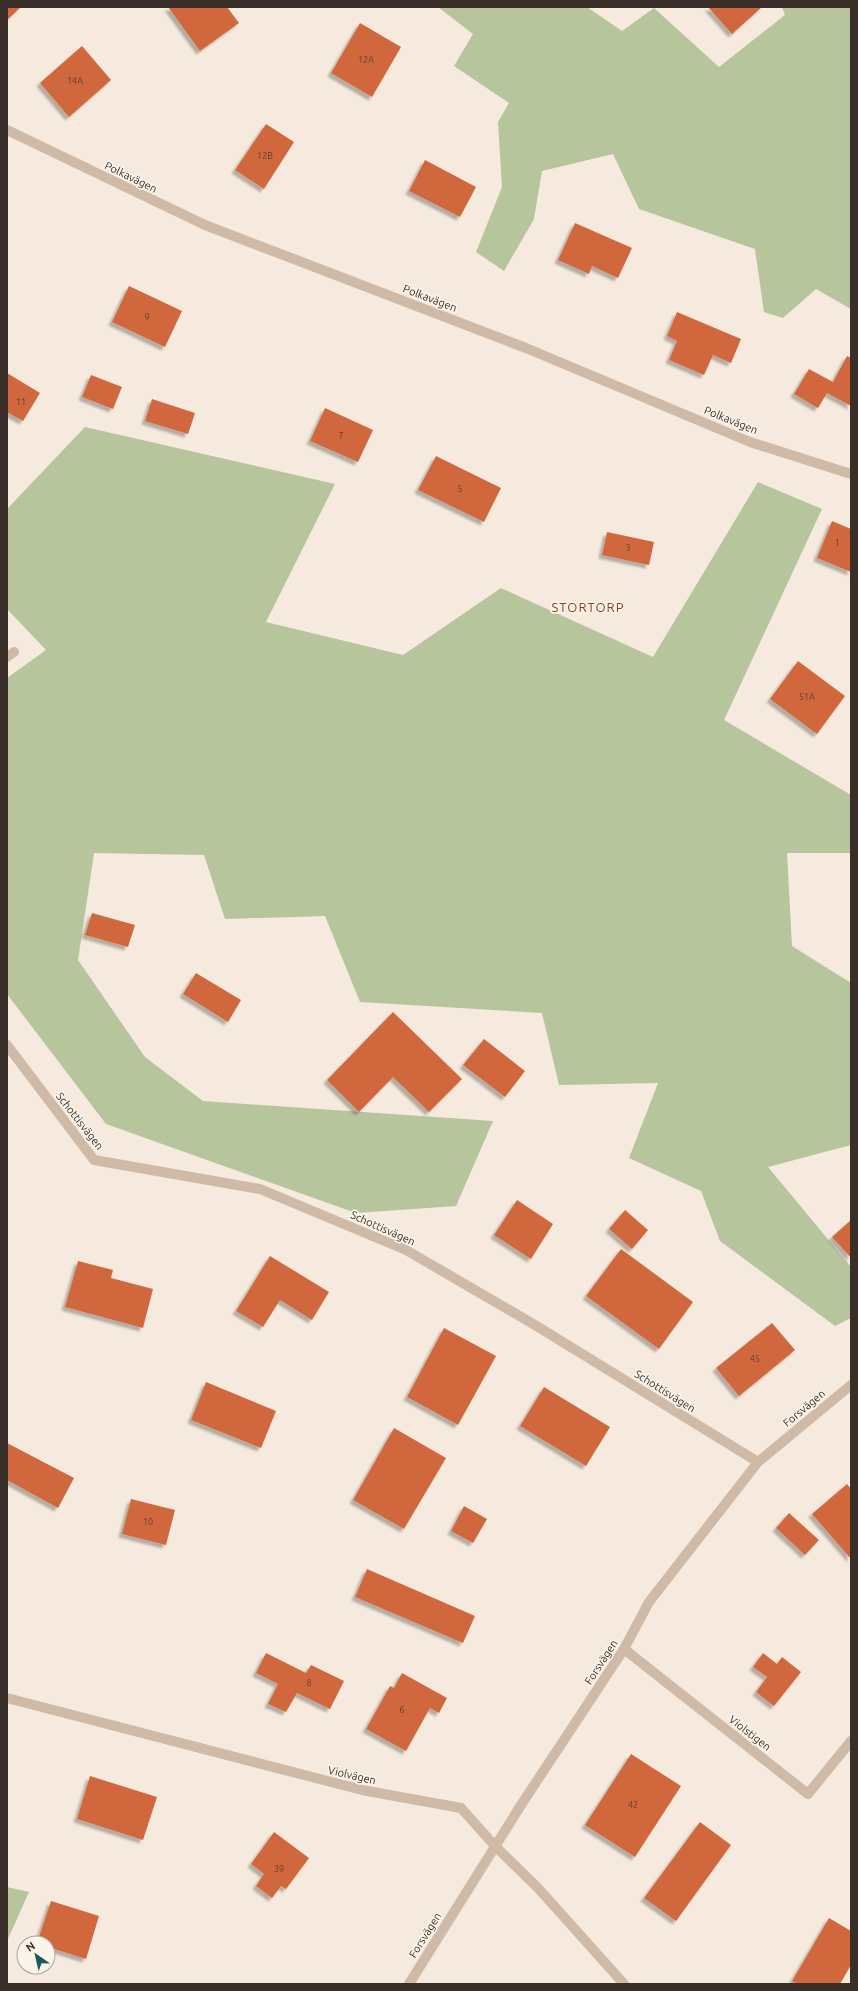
<svg xmlns="http://www.w3.org/2000/svg" width="858" height="1991" viewBox="0 0 858 1991" font-family="Ubuntu,sans-serif">
  <style>
    .green { fill: #b6c59b }
    .building { fill: #d1683e; filter: url(#shadow) }
    .lines { fill: none; stroke-linecap: round; stroke-linejoin: round }
    .lane { stroke: #cebaa7; stroke-width: 10 }
    .street { stroke: #cebaa7; stroke-width: 10 }
    .labels { text-anchor: middle; stroke-width: 3.5; stroke-linejoin: round; paint-order: stroke }
    .number-label { font-size: 9px; fill: #603d2e }
    .street-label { font-size: 11px; fill: #3a2f28; stroke: #fbf4ea }
    .quarter-label { font-size: 13px; letter-spacing: 1px; fill: #913a19; stroke: #fbf4ea }
  </style>
  <defs>
    <filter id="shadow"><feDropShadow dx="-3.5" dy="3.5" stdDeviation="1" flood-color="#0004"/></filter>
  </defs>
  <rect width="100%" height="100%" fill="#f5eadd"/>
  <!-- green -->
  <path class="green" d="M438 7H587L622 31 654 8 719 67 785 15 782 7H851V309L816 289 783 318 764 312 755 249 639 209 613 154 542 171 534 219 504 271 476 252 502 187 498 122 509 103 454 66 473 34Z
    M85 427 335 484 266 622 403 655 501 588 653 657 758 482 822 509 724 720 851 795V853H787L792 946 851 983V1145L768 1167 851 1267V1318L835 1326 720 1241 701 1191 629 1158 658 1083 559 1085 542 1013 360 1002 325 916 225 919 204 855 94 853 78 960 145 1057 203 1101 493 1121 456 1206 356 1213 106 1124 7 994V678L46 650 7 609V509Z
    M7 1887 29 1892 7 1941Z"/>
  <!-- building -->
  <path class="building" d="M7 7H21L7 20Z
    M168 7H227L239 23 200 51Z
    M708 7H762L732 34Z
    M360 23 401 47 372 97 331 73Z
    M82 46 111 80 69 117 40 83Z
    M266 124 294 142 264 189 235 170Z
    M425 160 476 187 460 217 409 191Z
    M575 223 632 248 618 278 592 266 589 274 558 260Z
    M129 286 182 311 165 347 112 322Z
    M677 312 741 339 731 363 713 355 704 375 669 360 677 341 667 336Z
    M847 356 851 358V406L827 393 818 408 794 394 809 369 833 382Z
    M7 373 40 393 23 421 7 412Z
    M91 375 122 387 113 409 82 397Z
    M152 399 195 413 188 434 145 421Z
    M325 408 373 430 358 462 310 441Z
    M436 456 501 488 484 522 418 490Z
    M832 521 851 529V572L817 558Z
    M607 532 654 542 649 565 602 555Z
    M798 661 845 696 817 734 770 699Z
    M92 913 135 925 128 947 85 935Z
    M196 973 241 1000 228 1022 183 994Z
    M393 1012 462 1079 429 1112 393 1077 359 1112 327 1080Z
    M484 1039 525 1071 505 1097 463 1065Z
    M517 1200 553 1224 531 1259 494 1235Z
    M625 1210 648 1230 632 1249 609 1229Z
    M851 1220V1258L832 1237Z
    M621 1249 693 1302 659 1349 586 1296Z
    M270 1256 329 1292 312 1320 280 1300 263 1327 236 1311Z
    M78 1261 113 1270 111 1278 153 1289 143 1328 65 1307Z
    M772 1323 795 1350 739 1396 716 1368Z
    M444 1328 496 1356 458 1425 407 1397Z
    M206 1382 276 1411 261 1448 191 1420Z
    M544 1387 610 1427 586 1466 520 1426Z
    M394 1428 446 1458 404 1529 353 1500Z
    M7 1443 74 1478 58 1508 7 1480Z
    M847 1484 851 1489V1559L812 1514Z
    M131 1499 175 1510 166 1545 122 1534Z
    M464 1506 487 1519 473 1543 451 1531Z
    M789 1513 819 1540 805 1555 776 1528Z
    M367 1569 475 1616 463 1643 355 1597Z
    M266 1653 306 1673 311 1665 344 1681 330 1709 297 1693 286 1712 268 1704 278 1684 256 1673Z
    M763 1653 777 1664 782 1657 801 1672 774 1706 756 1692 767 1677 753 1667Z
    M402 1673 447 1698 439 1713 430 1708 406 1751 366 1729 390 1686 394 1688Z
    M631 1754 681 1786 635 1857 585 1825Z
    M90 1776 157 1797 143 1840 77 1819Z
    M700 1822 731 1845 676 1921 644 1898Z
    M274 1832 309 1858 286 1889 281 1886 272 1898 256 1886 264 1874 251 1864Z
    M51 1901 99 1916 86 1959 48 1947V1943H37Z
    M829 1918 851 1931V1965L840 1984H797L792 1981Z"/>
  <g class="lines">
    <!-- lane -->
    <path class="lane" d="M495 1846 538 1888 624 1984"/>
    <!-- street -->
    <path class="street" d="M7 130 205 225 526 348 750 442 851 474
      M7 657 14 652
      M7 1045 94 1160 260 1189 406 1250 535 1325 758 1462
      M624 1649 808 1794 851 1741
      M7 1698 362 1790 461 1808 495 1846
      M409 1984 521 1805 624 1649 649 1602 758 1462 851 1385"/>
  </g>
  <g class="labels">
    <!-- number labels -->
    <g class="number-label">
      <text x="366" y="63">12A</text>
      <text x="75" y="84">14A</text>
      <text x="265" y="159">12B</text>
      <text x="147" y="320">9</text>
      <text x="21" y="405">11</text>
      <text x="341" y="439">7</text>
      <text x="460" y="492">5</text>
      <text x="837" y="546">1</text>
      <text x="628" y="551">3</text>
      <text x="807" y="700">51A</text>
      <text x="755" y="1362">45</text>
      <text x="148" y="1525">10</text>
      <text x="309" y="1686">8</text>
      <text x="402" y="1713">6</text>
      <text x="633" y="1808">42</text>
      <text x="279" y="1872">39</text>
    </g>
    <!-- street labels -->
    <g class="street-label">
      <text transform="translate(131 177) rotate(26)" y="4">Polkavägen</text>
      <text transform="translate(430 298) rotate(21)" y="4">Polkavägen</text>
      <text transform="translate(731 420) rotate(22)" y="4">Polkavägen</text>
      <text transform="translate(80 1121) rotate(52)" y="4">Schottisvägen</text>
      <text transform="translate(383 1228) rotate(24)" y="4">Schottisvägen</text>
      <text transform="translate(665 1391) rotate(32)" y="4">Schottisvägen</text>
      <text transform="translate(804 1408) rotate(-40)" y="4">Forsvägen</text>
      <text transform="translate(601 1662) rotate(-57)" y="4">Forsvägen</text>
      <text transform="translate(750 1733) rotate(38)" y="4">Violstigen</text>
      <text transform="translate(352 1775) rotate(13)" y="4">Violvägen</text>
      <text transform="translate(425 1935) rotate(-58)" y="4">Forsvägen</text>
    </g>
    <!-- quarter labels -->
    <g class="quarter-label">
      <text x="588" y="612">STORTORP</text>
    </g>
  </g>
  <!-- border -->
  <rect width="858" height="1991" fill="none" stroke="#3a2f28" stroke-width="16"/>
  <!-- north arrow -->
  <g transform="translate(36 1955) rotate(326)"><circle r="19" fill="#fbf4ea" stroke="#aea59c"/>
  <path d="M0-3L7 15L0 10L-7 15Z" fill="#195960"/>
  <text y="-6" font-size="11" font-weight="bold" text-anchor="middle" fill="#3a2f28">N</text>
  </g>
</svg>
